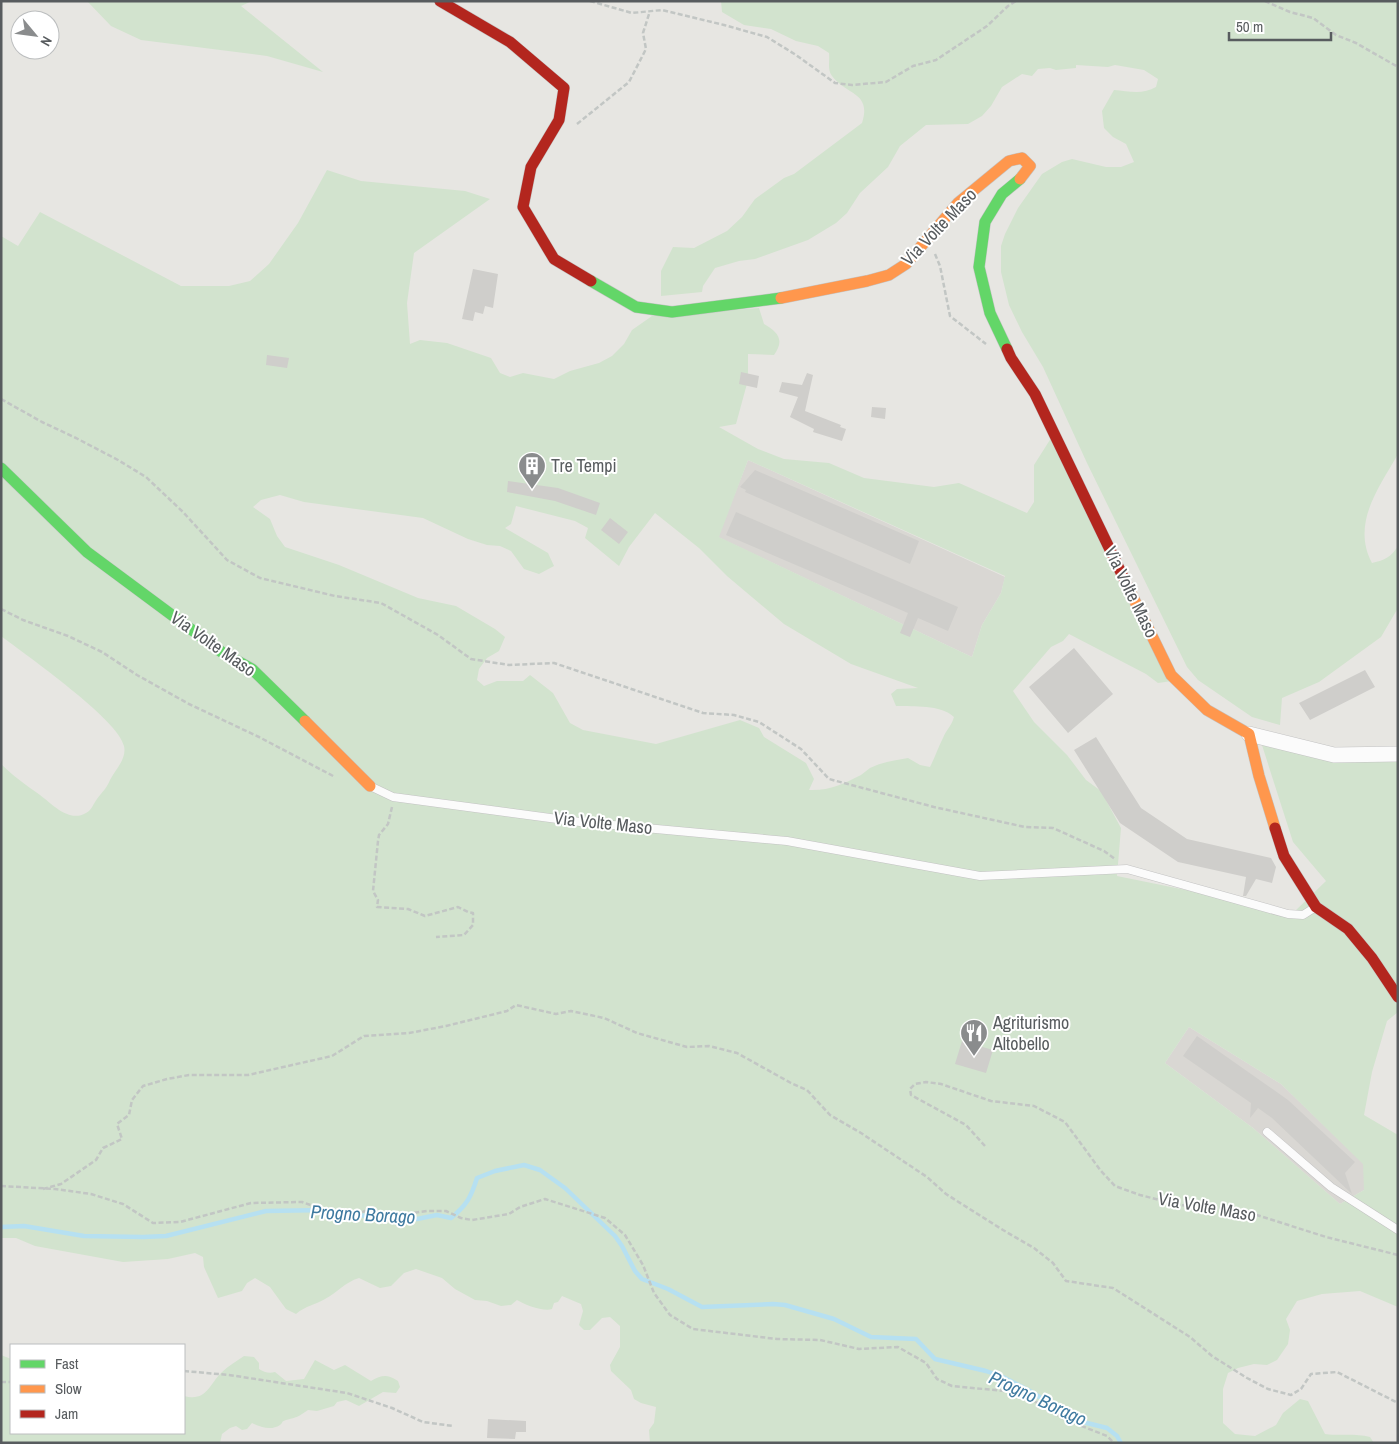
<svg xmlns="http://www.w3.org/2000/svg" width="1399" height="1444" viewBox="0 0 1399 1444" font-family="'Archivo Narrow',sans-serif">
  <style>
    .industrial { fill: #d9d7d3 }
    .green { fill: #d2e3ce; fill-rule: evenodd }
    .lines { fill: none; stroke-linecap: round; stroke-linejoin: round }
    .stream { stroke: #b6e0f1; stroke-width: 4.5 }
    .building { fill: #cfcecb }
    .lane-casing { stroke: #c3c3c3; stroke-width: 9 }
    .street-casing { stroke: #c3c3c3; stroke-width: 16 }
    .fast-casing { stroke: #c4c4c4; stroke-width: 12 }
    .slow-casing { stroke: #c4c4c4; stroke-width: 12 }
    .jam-casing { stroke: #c4c4c4; stroke-width: 12 }
    .path { stroke: #c2c6c4; stroke-width: 2.5; stroke-dasharray: 5 2.5; stroke-linecap: butt }
    .lane { stroke: #fbfbfb; stroke-width: 8 }
    .street { stroke: #fbfbfb; stroke-width: 15 }
    .fast { stroke: #63d668; stroke-width: 11 }
    .slow { stroke: #ff974d; stroke-width: 11 }
    .jam { stroke: #b3261e; stroke-width: 11 }
    .labels { text-anchor: middle; stroke-width: 4; stroke-linejoin: round; paint-order: stroke }
    .street-label { font-size: 18px; fill: #585c5f; stroke: #fff }
    .poi-label { font-size: 18px; fill: #585c5f; stroke: #fff; text-anchor: start }
    .water-label { font-size: 19px; font-style: italic; fill: #3f7aa0; stroke: #fff }
  </style>
  <rect width="100%" height="100%" fill="#e7e6e2"/>
  <!-- industrial -->
  <path class="industrial" d="M748 460 1005 577 1001 593 982 625 972 657 718 537Z
    M1189 1027 1281 1084 1364 1164V1190L1340 1204 1253 1128 1165 1063Z"/>
  <!-- green -->
  <path class="green" d="M87 1H252L241 6 323 72 267 56 141 40 111 26Z
    M721 1H1398V454C1379 488 1351 523 1372 563 1385 560 1391 557 1398 546V608L1381 637 1319 682 1282 698 1280 725 1252 717 1198 680 1187 667 1087 463 1043 367 1022 332 1009 305 1001 272V246L1005 234 1018 208 1042 174 1062 162 1072 159 1106 167H1121L1134 162 1126 144 1113 137 1104 128 1102 111 1114 90C1128 91 1143 95 1156 87L1158 79 1144 70 1115 65 1108 67 1076 65V68L1056 70 1050 68 1038 69 1032 76 1022 74 1002 87 991 106 982 116 968 124 926 125 900 146 888 167 860 193 847 213 836 223 808 240 755 259 739 261 715 268 703 286 702 292 661 296V271L673 247 694 248 727 231 742 217 755 199 784 178 794 174 862 123C872 92 846 95 832 76 827 69 830 61 829 53L818 46 796 41 771 29 744 25 722 12Z
    M327 170 361 181 465 191 490 199 414 253 407 303 410 344 420 340 447 343 491 358 500 373 510 377 523 373 554 379 570 371 599 363 612 356 624 344 632 330 652 316 759 308 764 324C778 332 785 340 774 355L748 354V380L736 424 719 427 758 449 784 459 829 463 864 478 934 487 959 483 1027 513 1034 502V465L1053 435 1172 681 1158 683 1146 674 1069 634 1063 641 1051 647 1013 691 1034 722 1067 755 1086 780 1101 791 1121 828 1117 876 1294 912 1326 881 1293 842 1261 742 1398 758V1012L1387 1021 1372 1072 1364 1115 1398 1135V1307L1360 1291 1322 1294 1297 1301 1286 1319 1290 1330 1288 1344 1277 1360 1267 1365 1254 1364 1238 1368 1228 1373 1223 1389V1423L1235 1434 1255 1436 1276 1425 1283 1413 1300 1399 1308 1401 1325 1434C1341 1436 1355 1433 1370 1437L1374 1443H650L649 1430 654 1423 656 1407 641 1403 634 1399 631 1390 611 1371 610 1365 620 1347V1326L610 1317 602 1318 590 1330H584L579 1325 583 1311 581 1304 562 1296 558 1302 554 1303 552 1309C544 1312 525 1305 517 1300L511 1305 501 1306 487 1301 475 1300 455 1289 442 1278 416 1269 404 1273 391 1286 380 1288 359 1278C345 1282 337 1293 325 1299 315 1305 305 1306 296 1314L286 1309 270 1287 255 1278 247 1283 242 1291 218 1298 204 1267 203 1257 195 1253 168 1259 123 1262 35 1246 16 1238H1V764C13 776 26 785 40 795 52 804 69 823 86 813 92 810 93 804 97 799 102 792 107 788 110 780 115 770 127 759 124 746 119 720 26 655 1 636V236L18 246 40 212 181 286H229L250 281 269 264 298 223ZM748 460 1005 576 1001 593 982 625 972 657 719 537ZM280 495 304 502 423 518 468 539 487 545 500 546 511 551 524 569 539 574 554 566 548 553 505 528 511 524 516 506 575 521 588 528 585 538 619 566 629 547 655 513 699 548 727 576 784 624 851 664 918 688 897 689 891 694 896 706C914 707 940 704 954 717 951 727 946 730 943 738 938 748 935 757 930 767L920 765 908 758C896 760 882 762 870 768 867 770 864 773 861 775 843 784 829 791 809 790L814 779 806 763 764 737 759 728 740 720 656 744 583 730 570 723 553 693 530 675 523 681H497L484 686 477 680 479 669 487 658 499 651 505 637 495 629 456 606 418 598 339 565 285 547 277 536 270 519 253 507 261 500ZM1189 1027 1281 1084 1363 1164 1364 1190 1340 1204 1253 1128 1165 1063Z
    M1 1355 11 1359V1433H184V1396C206 1402 209 1385 221 1373 228 1366 237 1361 244 1356L254 1357 259 1363V1369C264 1372 269 1374 275 1372L286 1381 304 1379 315 1360 334 1370 345 1365 371 1381C382 1375 387 1374 398 1381L400 1387 396 1393 383 1392 359 1406 346 1400 337 1402 334 1406 317 1411 308 1410C298 1417 298 1417 286 1420 280 1422 284 1422 280 1425 271 1431 260 1427 252 1423L247 1429 242 1430 236 1426 230 1428 222 1434 220 1443H1Z"/>
  <g class="lines">
    <!-- stream -->
    <path class="stream" d="M1 1227 24 1226 84 1236 143 1237 166 1236 266 1211 326 1210 379 1218 417 1219 437 1215 451 1218C467 1205 471 1197 477 1178L495 1171 524 1165 540 1170 565 1188 615 1236 622 1246 635 1271 642 1279 668 1289 702 1307 773 1304 785 1305 834 1319 871 1337 916 1339 935 1359 986 1371 1003 1377 1028 1390 1079 1421 1107 1428 1117 1436 1121 1443"/>
  </g>
  <!-- building -->
  <path class="building" d="M473 269 498 274 493 308 485 306 483 314 475 312 473 321 462 319Z
    M267 355 289 358 287 368 266 365Z
    M741 372 759 376 757 388 739 384Z
    M807 373 813 375 805 411 841 425 840 427 846 429 842 441 813 432 814 429 790 417 798 397 779 392 782 382 802 385Z
    M872 407 886 408 885 419 871 417Z
    M755 470 919 541 910 564 745 492 746 490 740 487Z
    M508 481 558 488 600 503 596 515 555 501 507 492Z
    M736 512 958 607 948 631 918 618 910 637 900 633 908 613 726 535Z
    M610 518 628 532 619 544 601 530Z
    M1074 648 1113 694 1068 733 1029 687Z
    M1365 670 1375 687 1310 720 1299 703Z
    M1096 737 1141 808 1187 839 1271 858 1276 867 1272 883 1256 879 1246 896H1243L1246 877 1178 862 1120 823 1074 750Z
    M1197 1036 1288 1100 1355 1162 1345 1173 1352 1194 1272 1118 1258 1108 1250 1118 1251 1103 1183 1056Z
    M962 1041 993 1050 986 1073 955 1064Z
    M488 1419 526 1421V1432H516L515 1439 487 1438Z"/>
  <g class="lines">
    <defs>
      <path id="lane" d="M370 786 393 797 580 822 787 841 980 876 1127 869 1288 914 1303 915 1314 908
        M1267 1132 1331 1187 1398 1230"/>
      <path id="street" d="M1249 734 1334 755 1398 754"/>
      <path id="fast" d="M591 281 636 307 672 312 781 298
        M1007 349 990 313 979 267 985 222 1002 194 1020 179
        M1 468 87 552 223 653 252 669 305 721"/>
      <path id="slow" d="M781 298 867 281 889 275 906 264 958 203 1009 161 1022 158 1030 166 1020 179
        M1127 585 1171 675 1207 710 1249 734 1259 776 1275 828
        M305 721 370 786"/>
      <path id="jam" d="M440 1 510 42 564 88 559 120 531 167 523 207 554 259 591 281
        M1007 349 1011 358 1035 394 1127 585
        M1275 828 1284 856 1316 907 1348 929 1372 958 1398 997"/>
    </defs>
    <!-- lane casing -->
    <use href="#lane" class="lane-casing"/>
    <!-- street casing -->
    <use href="#street" class="street-casing"/>
    <!-- fast casing -->
    <use href="#fast" class="fast-casing"/>
    <!-- slow casing -->
    <use href="#slow" class="slow-casing"/>
    <!-- jam casing -->
    <use href="#jam" class="jam-casing"/>
    <!-- path -->
    <path class="path" d="M590 1 632 13 662 10 724 25 767 37 796 55 835 83 852 85 886 82 913 66 936 60 987 26 1008 6 1016 1
      M1265 1 1290 12 1313 18 1336 35 1356 43 1398 67
      M577 124 629 82 646 49 643 33 650 11
      M935 254 940 266 950 316 986 344
      M1 399 42 422 76 438 118 460 146 477 183 512 227 560 260 578 335 596 381 603 438 635 471 659 509 665 554 663 703 713 734 715 759 722 801 749 829 779 934 807 1025 827 1053 828 1104 851 1115 859
      M1 609 23 620 68 636 102 652 137 675 189 704 259 737 335 777
      M392 807 388 824 379 835 378 841 373 891 378 900 377 907 408 909 425 916 458 907 468 912 473 913V925L464 935 436 937
      M985 1146 966 1125 911 1095 910 1089 915 1084 926 1082 941 1084 991 1101 1034 1106 1065 1122 1101 1171 1115 1186 1140 1195 1179 1205 1238 1209 1326 1237 1398 1255
      M1 1186 55 1189 91 1194 123 1204 153 1223 180 1222 251 1203 302 1202 347 1218 365 1211 405 1214 427 1211H446L461 1218 472 1220 509 1214 520 1207 545 1199 605 1218 625 1235 643 1265 654 1293 670 1315 693 1329 777 1339 820 1340 859 1349 898 1347 926 1363 937 1379 952 1386 1015 1392 1038 1403 1064 1419 1107 1436 1114 1443
      M43 1189 61 1184 96 1160 103 1148 122 1139 117 1124 129 1115 132 1100 143 1086 167 1079 189 1075H248L332 1056 364 1036 409 1033 446 1026 507 1011 516 1005 556 1014 571 1011 604 1018 637 1033 687 1047 709 1046 737 1053 791 1083 807 1090 830 1115 861 1133 927 1177 946 1194 1003 1230 1034 1248 1053 1263 1066 1281 1113 1288 1190 1337 1212 1356 1247 1378 1268 1389 1291 1395 1301 1389 1311 1374 1337 1372 1398 1403
      M184 1371 229 1375 347 1393 392 1408 423 1422 453 1426
      M1 1382H11"/>
    <!-- lane -->
    <use href="#lane" class="lane"/>
    <!-- street -->
    <use href="#street" class="street"/>
    <!-- fast -->
    <use href="#fast" class="fast"/>
    <!-- slow -->
    <use href="#slow" class="slow"/>
    <!-- jam -->
    <use href="#jam" class="jam"/>
  </g>
  <!-- icons -->
  <defs>
    <symbol id="building-pin" viewBox="-11 -11 22 30"><path d="M0 17L-7.5 6A9.5 9.5 0 1 1 7.5 6Z" fill="#8a8c8d" stroke="#fff"/><path d="M-4-6H4V6H1V3H-1V6H-4ZM-2.5-4.3h1.7v1.8h-1.7ZM.8-4.3h1.7v1.8H.8ZM-2.5-1h1.7V.8h-1.7ZM.8-1h1.7V.8H.8Z" fill="#fff"/></symbol>
    <symbol id="restaurant-pin" viewBox="-11 -11 22 30"><path d="M0 17L-7.5 6A9.5 9.5 0 1 1 7.5 6Z" fill="#8a8c8d" stroke="#fff"/><path d="M-5-6h1v4h1v-4h1v4h1v-4h1v5L-1.5 .5V6h-2V.5L-5-1ZM5-6V6H3V1.5H1.5Q1.5-4 5-6Z" fill="#fff"/></symbol>
  </defs>
  <g fill-rule="evenodd">
    <use href="#building-pin" x="516" y="450" width="32" height="43"/>
    <use href="#restaurant-pin" x="958" y="1017" width="32" height="43"/>
  </g>
  <g class="labels">
    <!-- street labels -->
    <g class="street-label">
      <text transform="translate(939 227) rotate(-46)" y="6">Via Volte Maso</text>
      <text transform="translate(1131 592) rotate(64)" y="6">Via Volte Maso</text>
      <text transform="translate(213 644) rotate(35)" y="6">Via Volte Maso</text>
      <text transform="translate(603 823) rotate(6)" y="6">Via Volte Maso</text>
      <text transform="translate(1207 1207) rotate(10)" y="6">Via Volte Maso</text>
    </g>
    <!-- poi labels -->
    <g class="poi-label">
      <text x="551" y="472">Tre Tempi</text>
      <text x="993" y="1029">Agriturismo<tspan x="993" dy="21">Altobello</tspan></text>
    </g>
    <!-- water labels -->
    <g class="water-label">
      <text transform="translate(363 1214) rotate(3)" y="7">Progno Borago</text>
      <text transform="translate(1038 1398) rotate(25)" y="7">Progno Borago</text>
    </g>
  </g>
  <!-- border -->
  <rect width="1399" height="1444" fill="none" stroke="#585c5f" stroke-width="5"/>
  <!-- legend -->
  <rect x="10" y="1344" width="175" height="90" fill="#ffffff" stroke="#bcbebf"/>
  <rect x="20" y="1360" width="25" height="8" fill="#63d668" stroke="#bcbebf"/>
  <text x="55" y="1369" font-size="15" fill="#585c5f">Fast</text>
  <rect x="20" y="1385" width="25" height="8" fill="#ff974d" stroke="#bcbebf"/>
  <text x="55" y="1394" font-size="15" fill="#585c5f">Slow</text>
  <rect x="20" y="1410" width="25" height="8" fill="#b3261e" stroke="#bcbebf"/>
  <text x="55" y="1419" font-size="15" fill="#585c5f">Jam</text>
  <!-- north arrow -->
  <g transform="translate(35 35) rotate(119)"><circle r="24" fill="#ffffff" stroke="#bcbebf"/>
  <path d="M0-4L9 19L0 12L-9 19Z" fill="#8a8c8d"/>
  <text y="-8" font-size="14" font-weight="bold" text-anchor="middle" fill="#585c5f">N</text>
  </g>
  <!-- scale -->
  <path d="M1229 32v8h102v-8" fill="none" stroke="#585c5f" stroke-width="2.5"/>
  <text x="1236" y="32" font-size="15" fill="#585c5f" stroke="#ffffff" stroke-width="4" paint-order="stroke">50 m</text>
</svg>
